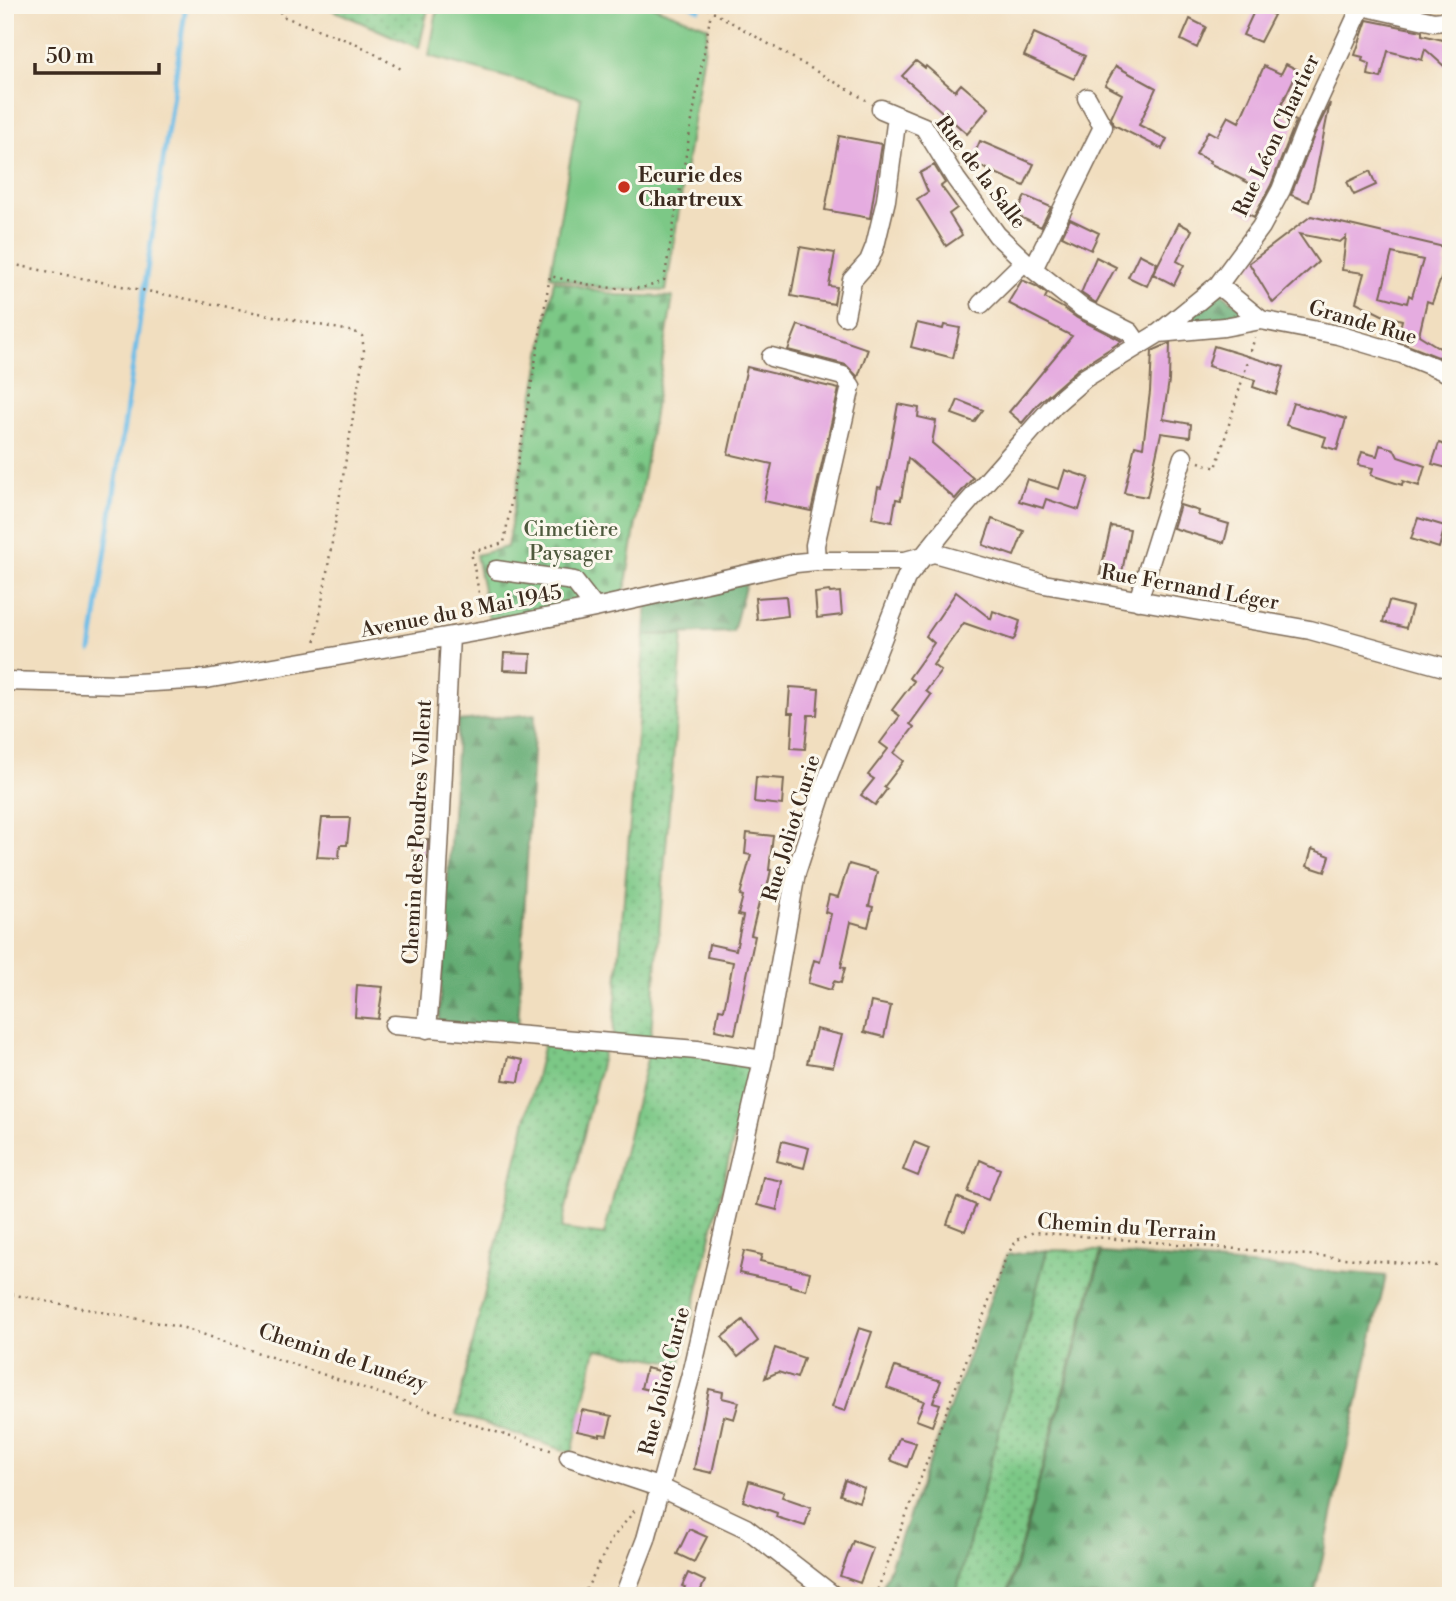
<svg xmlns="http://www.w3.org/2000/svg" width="1456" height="1601" viewBox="0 0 1456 1601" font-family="'Libre Bodoni',serif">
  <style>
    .green { fill: url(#green-dots); stroke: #5b7952; stroke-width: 2 }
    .forest { fill: url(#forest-firs); stroke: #506b48; stroke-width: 2 }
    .cemetery { fill: url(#cemetery-stones); stroke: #5b7952; stroke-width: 2 }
    .pitch { fill: #7bc886; stroke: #5b7952; stroke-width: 2 }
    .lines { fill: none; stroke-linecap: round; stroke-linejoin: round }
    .stream { stroke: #6dbde8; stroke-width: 5 }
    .building { fill: #e5ace0; fill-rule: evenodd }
    .minor-casing { stroke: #7b6956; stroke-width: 21 }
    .path { stroke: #7b6956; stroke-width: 2.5; stroke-dasharray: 2 5; stroke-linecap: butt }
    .minor { stroke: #fff; stroke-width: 18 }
    .poi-dot { fill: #c8321e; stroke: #fbf7ec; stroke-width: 2.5 }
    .labels { text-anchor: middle; stroke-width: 6; stroke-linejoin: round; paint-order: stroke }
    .street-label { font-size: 21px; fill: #3b2a1e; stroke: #fbf7ec }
    .poi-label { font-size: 21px; font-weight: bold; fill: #3b2a1e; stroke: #fbf7ec; text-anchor: start }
    .park-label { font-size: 21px; fill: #4e593d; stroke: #fbf7ec }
  </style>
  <defs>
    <pattern id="green-dots" width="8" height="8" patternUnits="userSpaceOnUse" patternTransform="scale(1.75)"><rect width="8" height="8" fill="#7bc886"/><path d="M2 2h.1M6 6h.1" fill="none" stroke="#66a36d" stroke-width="1.8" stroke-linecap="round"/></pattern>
    <pattern id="forest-firs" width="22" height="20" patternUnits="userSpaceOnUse" patternTransform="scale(1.75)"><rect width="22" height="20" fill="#64ac73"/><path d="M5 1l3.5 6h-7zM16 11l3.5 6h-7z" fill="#548c5e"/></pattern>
    <pattern id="cemetery-stones" width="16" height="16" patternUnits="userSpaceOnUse" patternTransform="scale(1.75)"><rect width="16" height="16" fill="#7bc886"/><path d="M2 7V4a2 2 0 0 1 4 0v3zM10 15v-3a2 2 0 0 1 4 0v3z" fill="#66a36d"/></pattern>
  </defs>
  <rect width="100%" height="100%" fill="#fbf7ec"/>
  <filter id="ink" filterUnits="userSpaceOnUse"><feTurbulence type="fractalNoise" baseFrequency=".0143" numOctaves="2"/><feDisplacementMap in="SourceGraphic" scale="14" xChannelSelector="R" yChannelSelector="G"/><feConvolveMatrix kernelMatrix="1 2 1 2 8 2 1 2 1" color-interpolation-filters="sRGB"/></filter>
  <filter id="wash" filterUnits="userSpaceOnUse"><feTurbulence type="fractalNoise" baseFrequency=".00686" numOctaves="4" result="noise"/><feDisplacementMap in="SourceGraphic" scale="28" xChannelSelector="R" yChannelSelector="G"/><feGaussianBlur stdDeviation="1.57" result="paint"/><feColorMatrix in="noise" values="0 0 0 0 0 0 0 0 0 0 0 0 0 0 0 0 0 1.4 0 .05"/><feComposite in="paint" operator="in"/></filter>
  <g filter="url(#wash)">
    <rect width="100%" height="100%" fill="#f1debf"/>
    <!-- green -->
    <path class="green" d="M322 5H429L419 48Z
      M645 635H683L650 1046 751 1064 681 1363 596 1349 572 1453 456 1414 545 1039 606 1043 561 1229 604 1235 650 1047 613 1036Z
      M1047 1250 1101 1251 1007 1596H955Z"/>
    <!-- forest -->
    <path class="forest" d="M1218 290 1253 317 1196 329 1182 319Z
      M747 579 733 632 645 635 647 600Z
      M535 714 518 1028 438 1030 458 721Z
      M1047 1250 955 1596H879L1007 1255Z
      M1102 1253 1386 1276 1314 1596H1008Z"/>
    <!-- cemetery -->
    <path class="cemetery" d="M554 280 616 295 673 297 624 596 489 619 476 555 507 547Z"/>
    <!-- pitch -->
    <path class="pitch" d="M438 5H650L708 27 666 291 606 289 550 276 581 98 429 56Z"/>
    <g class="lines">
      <!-- stream -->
      <path class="stream" d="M690 5 699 9
        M91 651 186 5"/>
    </g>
    <g id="blocks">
      <!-- building -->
      <path class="building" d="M1256 7 1274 15 1260 42 1243 35Z
        M1190 19 1206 27 1197 48 1181 40Z
        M1367 20 1422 31V35L1451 42V59L1444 66 1425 49 1422 60 1388 51 1381 78 1368 75 1370 64 1362 61 1363 57 1355 55Z
        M1034 33 1085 56 1074 79 1024 56Z
        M916 61 925 68 926 66 955 91 961 84 989 108 967 134 902 76Z
        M1286 64 1298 70 1278 112 1296 121 1271 185 1254 217 1240 210 1253 185 1209 163 1210 161 1196 154 1208 131 1217 136 1228 116 1239 122 1264 66 1281 74Z
        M1116 66 1156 88 1139 125 1167 139 1162 149 1114 125 1111 118 1122 94 1105 85Z
        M1330 103 1314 183 1309 202 1291 195 1315 133Z
        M839 136 882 144 870 218 825 210Z
        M980 141 1034 164 1024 186 971 162Z
        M934 165 945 183 941 186 957 208 949 214 962 235 946 246 917 199 928 192 920 173Z
        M1370 171 1376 185 1354 195 1347 182Z
        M1025 196 1051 207 1041 227 1016 215Z
        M1311 216 1448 248 1444 264 1446 265 1432 303 1427 301 1419 335 1451 355V362L1397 341 1402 320 1382 315 1356 302 1364 273 1342 270 1346 237 1340 242 1299 234 1318 262 1273 303 1249 263ZM1392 253 1423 260 1412 297 1409 295 1407 303 1381 296Z
        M1070 219 1099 233 1091 250 1062 236Z
        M1179 223 1192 230 1177 261 1184 265 1174 285 1153 274Z
        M800 247 835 253 829 286 837 287 834 304 791 296Z
        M1139 254 1157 263 1147 286 1128 277Z
        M1096 257 1116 267 1096 303 1081 293Z
        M1022 280 1036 286 1047 294 1045 298 1063 308 1077 318 1122 341 1078 369 1038 404 1022 423 1009 412 1072 336 1008 303Z
        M917 323 943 329 944 325 960 328 953 358 911 347Z
        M798 325 868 349 858 377 846 365 788 350Z
        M1170 343 1169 381 1163 419 1191 424 1190 437 1161 433 1147 497 1124 493 1135 445 1143 447 1150 392 1152 351Z
        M1214 346 1284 367 1276 395 1253 387 1255 380 1208 366Z
        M747 367 839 389 811 511 764 501 772 464 728 454Z
        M958 400 983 410 974 422 952 414Z
        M1293 403 1346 419 1337 450 1323 446 1326 437 1286 425Z
        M898 404 919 408 918 417 936 421 932 443 973 478 955 499 908 458 901 500 896 499 892 522 872 518 878 487 881 488 885 474Z
        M1439 443 1451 447V469L1432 464Z
        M1380 445 1394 449 1398 457 1425 466 1419 486 1403 481 1402 485 1371 475 1373 468 1358 465 1362 452 1377 456Z
        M1065 470 1089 478 1079 510 1046 499 1043 508 1019 501 1027 479 1059 489Z
        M1180 505 1199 511 1198 515 1229 524 1224 543 1173 528Z
        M1418 518 1445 526 1439 548 1411 539Z
        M992 519 1024 531 1014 556 983 545Z
        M1111 526 1130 529 1121 578 1100 574Z
        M829 591 830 593 840 592 842 615 817 618 815 593Z
        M956 592 991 619 993 611 1020 621 1015 638 1013 640 964 623 933 665 941 671 926 691 931 695 910 724 914 727 894 753 904 761 884 787 887 789 875 805 861 795 874 779 868 775 888 749 880 743 900 716 892 710 914 681 909 678 934 643 926 636Z
        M786 596 788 616 757 620 755 598Z
        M1389 601 1412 607 1406 628 1383 622Z
        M504 653 531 654 530 671 503 670Z
        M790 687 819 689 817 715H808L805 749 791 748 793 713H788Z
        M756 777 784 779 782 805 754 802Z
        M322 818H350L347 845H340L339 858 317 857Z
        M747 833 773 836 769 870H771L767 888 763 887 751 935 755 936 735 1034 715 1030 719 1009 724 1010 733 962 707 957 709 944 736 950 743 916 738 915 743 896 740 895 751 855 745 854Z
        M428 839 427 859H413L412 840Z
        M1312 849 1330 856 1325 872 1307 866Z
        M849 864 877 872 869 906 873 907 868 927 851 922 841 967 845 968 841 983 834 981 831 990 808 983 814 960 820 962 831 914 825 912 829 895 838 897Z
        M357 985 383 987 378 1019 355 1017Z
        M871 1002 891 1006 884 1037 864 1032Z
        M816 1029 842 1035 833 1067 807 1063Z
        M508 1057 523 1060 519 1082 503 1080Z
        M782 1141 809 1148 804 1168 777 1161Z
        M914 1142 929 1148 918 1176 903 1170Z
        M980 1160 1000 1169 988 1200 968 1192Z
        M763 1177 782 1181 777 1210 757 1205Z
        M957 1197 976 1205 965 1231 947 1224Z
        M744 1251 762 1255 760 1261 810 1272 806 1290 790 1286V1284L739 1273Z
        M743 1320 758 1341 738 1357 722 1337Z
        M859 1328 872 1332 845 1411 832 1407Z
        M775 1348 804 1358 797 1378 778 1372 765 1378Z
        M895 1367 941 1381 933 1402 940 1404 932 1426 916 1420 924 1401 887 1388Z
        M646 1368 668 1373 666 1386H663L661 1393 641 1388Z
        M709 1389 723 1392 722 1398 739 1402 734 1419 724 1416 712 1473 694 1469Z
        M582 1410 612 1416 607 1435 600 1434V1436L577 1431Z
        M899 1438 916 1443 907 1467 890 1460Z
        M845 1480 864 1488 859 1502 840 1495Z
        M749 1481 784 1492 782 1497 811 1507 805 1526 776 1517 777 1513 743 1501Z
        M689 1529 707 1537 694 1562 677 1554Z
        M853 1541 873 1548 860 1583 840 1576Z
        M688 1573 705 1581 698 1596H680L685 1587 682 1586Z"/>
    </g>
  </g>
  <g filter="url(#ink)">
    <use href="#blocks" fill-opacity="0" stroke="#7b6956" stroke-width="2"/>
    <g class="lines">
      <defs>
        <path id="minor" d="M1362 6 1434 22 1443 21 1451 16
          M881 109 924 127 956 179 997 235 1033 269 1082 308 1130 332 1139 345
          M1033 269 1103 127 1087 98
          M1218 285 1261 320
          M981 304 1025 261
          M845 316 852 280 869 261 875 246 886 200 897 116
          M1159 333 1224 327 1261 320 1338 335 1402 354 1451 374
          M771 357 843 376 851 386 815 545 816 561
          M496 570 574 581 595 608
          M1138 601 1183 457
          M5 681 119 684 206 679 486 630 595 608 796 563 816 561H905L934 553 1044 584 1310 630 1451 669
          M394 1025 697 1050 763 1060
          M427 1029 434 945 450 637
          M569 1457 661 1488 746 1528 834 1596
          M624 1596 646 1539 691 1374 763 1060 796 873 823 790 906 578 949 524 1054 405 1085 378 1159 333 1218 285 1261 227 1281 190 1305 129 1362 5"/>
      </defs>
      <!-- minor casing -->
      <use href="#minor" class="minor-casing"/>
      <!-- path -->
      <path class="path" d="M277 5 282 16 357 44 403 70
        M701 5 866 100
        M5 263 355 332 362 336 364 351 315 644
        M1199 462 1216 468 1255 337
        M483 613 471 552 504 543 550 276C581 283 635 298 664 280L711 12
        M5 1293 184 1328 553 1451
        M583 1596 611 1540 635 1510
        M875 1596 1007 1255 1017 1240 1034 1232 1451 1267"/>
      <!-- minor -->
      <use href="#minor" class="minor"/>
    </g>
  </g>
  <!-- markers -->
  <circle class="poi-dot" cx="624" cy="187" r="7"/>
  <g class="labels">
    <!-- street labels -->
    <g class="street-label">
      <text transform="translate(1276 135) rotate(-65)" y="7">Rue Léon Chartier</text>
      <text transform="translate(981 172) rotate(53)" y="7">Rue de la Salle</text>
      <text transform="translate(1363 322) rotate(16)" y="7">Grande Rue</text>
      <text transform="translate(1190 587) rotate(10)" y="7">Rue Fernand Léger</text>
      <text transform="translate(461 611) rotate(-11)" y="7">Avenue du 8 Mai 1945</text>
      <text transform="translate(791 828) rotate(-73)" y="7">Rue Joliot Curie</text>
      <text transform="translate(417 832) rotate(-87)" y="7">Chemin des Poudres Vollent</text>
      <text transform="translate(1127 1227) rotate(4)" y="7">Chemin du Terrain</text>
      <text transform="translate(343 1357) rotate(18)" y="7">Chemin de Lunézy</text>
      <text transform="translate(664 1381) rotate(-76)" y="7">Rue Joliot Curie</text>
    </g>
    <!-- poi labels -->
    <g class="poi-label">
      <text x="638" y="182">Ecurie des<tspan x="638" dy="24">Chartreux</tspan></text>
    </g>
    <!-- park labels -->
    <g class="park-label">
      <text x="571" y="536">Cimetière<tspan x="571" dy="24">Paysager</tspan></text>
    </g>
  </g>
  <!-- margin -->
  <rect width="1456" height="1601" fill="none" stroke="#fbf7ec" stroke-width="28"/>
  <!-- scale -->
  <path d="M35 63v10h124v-10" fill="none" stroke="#3b2a1e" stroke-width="3.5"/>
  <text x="46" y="63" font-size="21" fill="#3b2a1e" stroke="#fbf7ec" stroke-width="5" paint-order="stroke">50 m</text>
</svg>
